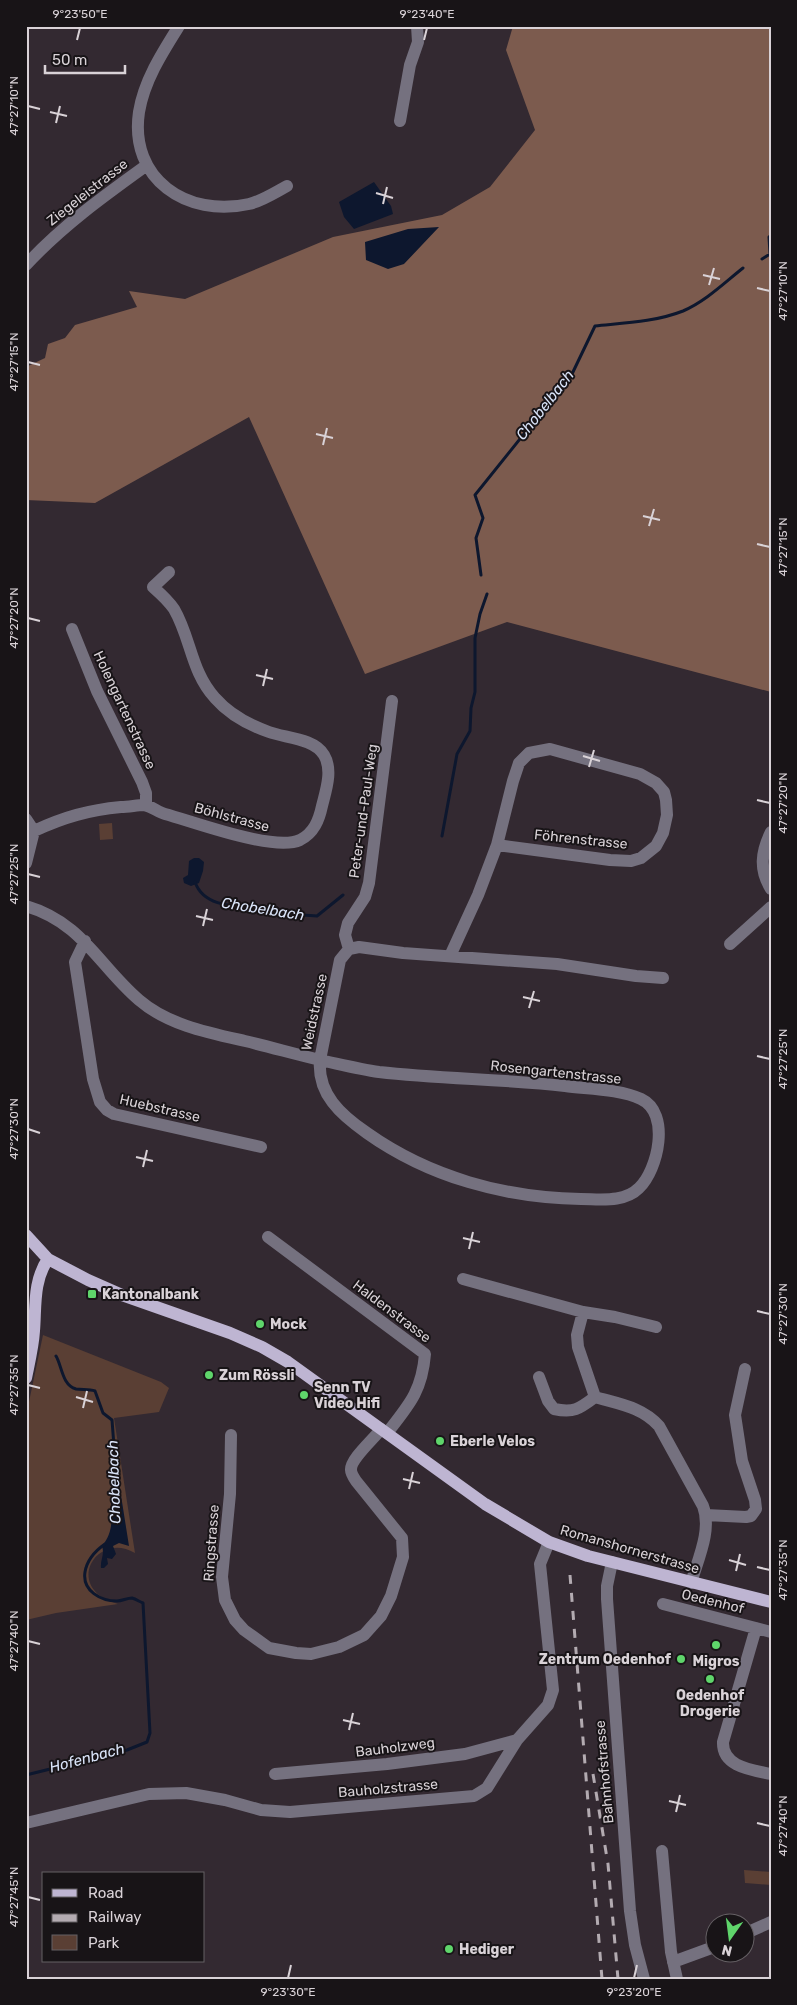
<svg xmlns="http://www.w3.org/2000/svg" width="797" height="2005" viewBox="0 0 797 2005" font-family="Rubik,sans-serif">
  <style>
    .green { fill: #5a3f34 }
    .forest { fill: #7c5b4e }
    .water { fill: #0d172e }
    .lines { fill: none; stroke-linecap: round; stroke-linejoin: round }
    .stream { stroke: #0d172e; stroke-width: 3 }
    .minor { stroke: #75717f; stroke-width: 12 }
    .major { stroke: #beb5d2; stroke-width: 12 }
    .rail { stroke: #b3abb1; stroke-width: 3; stroke-dasharray: 9 9; stroke-linecap: butt }
    .ticks { fill: none; stroke: #d9d2d7; stroke-width: 2 }
    .poi-dot { fill: #5fd56b; stroke: #181417; stroke-width: 2 }
    .labels { text-anchor: middle; stroke-width: 4; stroke-linejoin: round; paint-order: stroke }
    .street-label { font-size: 14px; fill: #d9d2d7; stroke: #181417 }
    .poi-label { font-size: 14px; font-weight: bold; fill: #d9d2d7; stroke: #181417; text-anchor: start }
    .water-label { font-size: 15px; font-style: italic; fill: #dae4f9; stroke: #181417 }
    .neatline { fill: none; stroke: #d9d2d7; stroke-width: 2 }
    .ticks-label { font-size: 12px; text-anchor: middle; fill: #d9d2d7 }
  </style>
  <rect width="100%" height="100%" fill="#332931"/>
  <!-- green -->
  <path class="green" d="M112 823 113 839 100 840 99 824Z
    M43 1335 161 1382 169 1388 159 1412 114 1418 135 1553C96 1530 62 1589 118 1604L56 1613 26 1620V1416Z
    M744 1870 771 1872V1885L745 1883Z"/>
  <!-- forest -->
  <path class="forest" d="M513 26H771V692L507 622 365 674 249 417 95 503 26 500V367L45 358 48 344 65 338 75 325 137 307 129 291 185 299 333 237 442 215 490 187 535 130 506 50Z"/>
  <!-- water -->
  <path class="water" d="M374 182 391 206 393 214 354 229 344 217 339 202Z
    M439 227 404 264 388 269 366 260 365 242 408 229Z
    M194 858H199L204 862 203 871 199 883 191 886 184 883 183 878 188 875 189 861Z
    M117 1470 129 1546 119 1543 113 1546 116 1554 112 1559 107 1558 108 1564 104 1568H101C100 1560 105 1555 102 1546 115 1530 111 1516 111 1497 111 1489 115 1479 117 1470Z"/>
  <g class="lines">
    <!-- stream -->
    <path class="stream" d="M762 259 770 254 769 237 771 235
      M481 575 476 538 483 518 475 495 572 374 595 326C624 323 655 322 683 311 706 301 724 283 743 268
      M442 836 457 754 470 731 471 708 475 692V638L480 614 487 594
      M195 882C203 905 230 906 250 907 257 907 262 912 268 913 282 915 278 908 294 917L303 915 317 916 343 895
      M56 1356C62 1366 62 1385 76 1389 82 1390 89 1389 95 1391L103 1413 112 1420 116 1473
      M26 1775 127 1750 147 1742 150 1733 143 1603C140 1602 136 1599 132 1598 127 1598 122 1601 117 1601 101 1601 82 1591 85 1572 87 1560 95 1551 105 1544"/>
    <!-- minor -->
    <path class="minor" d="M179 26C162 53 144 81 139 112 129 179 187 218 249 204 262 201 274 193 287 186
      M400 121 410 65 418 42 417 26
      M26 265C62 226 104 196 147 165
      M72 629 97 691 142 782 146 793V805
      M26 819 34 831
      M771 832C761 852 759 870 771 889
      M26 863 34 831C64 817 89 810 121 807 129 807 137 805 144 805 151 806 158 812 165 814 195 822 274 852 300 840 314 833 319 820 322 806 326 790 333 770 324 755 314 738 285 738 269 732 249 725 229 714 215 698 191 672 191 638 174 609 168 600 161 594 153 587L169 572
      M26 906C83 923 98 965 139 1000 168 1025 209 1033 245 1041 270 1047 295 1054 320 1060L340 960 349 949 359 947 403 953 557 964 636 976 663 978
      M85 941 75 962 93 1079 100 1102 107 1110 114 1114 261 1147
      M730 944 771 907
      M349 949 345 935 348 923 365 897 369 883 392 701
      M450 956 478 895 497 845 513 781 519 763 529 753 550 749 640 774 656 783 664 792 666 800 667 815 663 833 656 846 641 858 631 861 610 860 497 845
      M320 1060C339 1064 359 1069 379 1072 441 1079 503 1079 565 1086 588 1089 620 1089 641 1099 671 1113 658 1170 639 1188 624 1203 600 1199 581 1199 505 1198 429 1177 367 1133 341 1115 317 1094 320 1060Z
      M268 1237 425 1354C422 1391 409 1405 387 1433
      M463 1279 583 1312 615 1317 656 1327
      M583 1312 577 1335 578 1347 595 1397C619 1404 642 1407 659 1426L703 1506C712 1530 698 1559 691 1583
      M539 1377 548 1401 554 1409C574 1413 579 1409 595 1397
      M231 1435 230 1494 222 1577 225 1600 235 1620 244 1630 269 1648 296 1653 311 1654 339 1647 364 1635 381 1616 391 1596 403 1557 402 1538 356 1481C354 1478 351 1473 351 1470 350 1459 375 1438 381 1429
      M706 1515 746 1517 751 1516 756 1509 755 1500 742 1461 735 1415 745 1369
      M612 1562 607 1586V1599L630 1911 635 1945 644 1979
      M663 1604 771 1632
      M756 1628 723 1742C722 1767 752 1770 771 1774
      M275 1774 387 1764 465 1754 517 1740
      M26 1823 149 1794 186 1793 225 1800 261 1810 290 1812 474 1796 487 1788 517 1740 548 1705 553 1690 540 1564 549 1542
      M662 1851 671 1952 677 1979
      M744 1934 771 1922
      M673 1962 714 1947"/>
    <!-- major -->
    <path class="major" d="M26 1235 48 1259 88 1280 122 1295 230 1333 262 1347 288 1362 485 1504 549 1542 588 1556 771 1602
      M26 1378C29 1363 33 1347 34 1331 36 1306 33 1281 48 1259"/>
    <!-- rail -->
    <path class="rail" d="M570 1575 602 1979
      M593 1774 608 1864 618 1979"/>
  </g>
  <!-- ticks -->
  <path class="ticks" d="M77 40 80 28M424 40 427 28M28 106 40 109M50 112 67 116M56 123 60 106M376 193 393 198M383 204 387 187M703 275 720 279M709 285 714 268M757 288 770 291M28 362 40 365M316 434 333 438M323 445 327 428M643 516 660 520M649 526 654 509M757 544 770 547M28 618 40 621M256 675 273 679M263 686 267 669M583 756 600 761M589 767 594 750M757 800 770 803M28 874 40 877M196 916 213 920M203 926 207 909M523 997 540 1001M529 1008 534 991M757 1056 770 1059M28 1129 40 1133M136 1157 153 1161M143 1167 147 1150M463 1238 480 1242M469 1249 473 1232M757 1311 770 1314M28 1385 40 1388M76 1397 93 1402M83 1408 87 1391M403 1479 420 1483M409 1489 413 1472M729 1560 746 1565M757 1567 770 1570M736 1571 740 1554M28 1641 40 1644M343 1720 360 1724M349 1730 353 1713M669 1801 686 1805M676 1812 680 1795M757 1823 770 1826M28 1897 40 1900M288 1978 291 1965M634 1978 637 1965"/>
  <!-- markers -->
  <g class="poi-dot">
    <rect x="87" y="1289" width="10" height="10" rx="2.5"/>
    <circle cx="260" cy="1324" r="5"/>
    <circle cx="209" cy="1375" r="5"/>
    <circle cx="304" cy="1395" r="5"/>
    <circle cx="440" cy="1441" r="5"/>
    <circle cx="716" cy="1645" r="5"/>
    <circle cx="681" cy="1659" r="5"/>
    <circle cx="710" cy="1679" r="5"/>
    <circle cx="449" cy="1949" r="5"/>
  </g>
  <g class="labels">
    <!-- street labels -->
    <g class="street-label">
      <text transform="translate(87 192) rotate(-38)" y="5">Ziegeleistrasse</text>
      <text transform="translate(125 710) rotate(65)" y="5">Holengartenstrasse</text>
      <text transform="translate(363 811) rotate(-82)" y="5">Peter-und-Paul-Weg</text>
      <text transform="translate(232 817) rotate(15)" y="5">Böhlstrasse</text>
      <text transform="translate(581 839) rotate(6)" y="5">Föhrenstrasse</text>
      <text transform="translate(314 1012) rotate(-78)" y="5">Weidstrasse</text>
      <text transform="translate(556 1072) rotate(6)" y="5">Rosengartenstrasse</text>
      <text transform="translate(160 1108) rotate(13)" y="5">Huebstrasse</text>
      <text transform="translate(392 1311) rotate(37)" y="5">Haldenstrasse</text>
      <text transform="translate(211 1543) rotate(-86)" y="5">Ringstrasse</text>
      <text transform="translate(630 1549) rotate(16)" y="5">Romanshornerstrasse</text>
      <text transform="translate(713 1601) rotate(14)" y="5">Oedenhof</text>
      <text transform="translate(395 1747) rotate(-7)" y="5">Bauholzweg</text>
      <text transform="translate(604 1772) rotate(-95)" y="5">Bahnhofstrasse</text>
      <text transform="translate(388 1788) rotate(-5)" y="5">Bauholzstrasse</text>
    </g>
    <!-- poi labels -->
    <g class="poi-label">
      <text x="102" y="1299">Kantonalbank</text>
      <text x="270" y="1329">Mock</text>
      <text x="219" y="1380">Zum Rössli</text>
      <text x="314" y="1392">Senn TV<tspan x="314" dy="16">Video Hifi</tspan></text>
      <text x="450" y="1446">Eberle Velos</text>
      <text x="671" y="1664" text-anchor="end">Zentrum Oedenhof</text>
      <text x="716" y="1666" text-anchor="middle">Migros</text>
      <text x="710" y="1700" text-anchor="middle">Oedenhof<tspan x="710" dy="16">Drogerie</tspan></text>
      <text x="459" y="1954">Hediger</text>
    </g>
    <!-- water labels -->
    <g class="water-label">
      <text transform="translate(545 405) rotate(-52)" y="5">Chobelbach</text>
      <text transform="translate(263 909) rotate(9)" y="5">Chobelbach</text>
      <text transform="translate(114 1482) rotate(-92)" y="5">Chobelbach</text>
      <text transform="translate(87 1758) rotate(-15)" y="5">Hofenbach</text>
    </g>
  </g>
  <!-- border -->
  <rect width="797" height="2005" fill="none" stroke="#181417" stroke-width="55"/>
  <!-- legend -->
  <rect x="42" y="1872" width="162" height="90" fill="#181417" stroke="#656064"/>
  <rect x="52" y="1889" width="25" height="8" fill="#beb5d2" stroke="#656064"/>
  <text x="88" y="1898" font-size="15" fill="#d9d2d7">Road</text>
  <rect x="52" y="1914" width="25" height="8" fill="#b3abb1" stroke="#656064"/>
  <text x="88" y="1922" font-size="15" fill="#d9d2d7">Railway</text>
  <rect x="52" y="1935" width="25" height="15" fill="#5a3f34" stroke="#656064"/>
  <text x="88" y="1948" font-size="15" fill="#d9d2d7">Park</text>
  <!-- north arrow -->
  <g transform="translate(730 1938) rotate(194)"><circle r="24" fill="#181417" stroke="#656064"/>
  <path d="M0-4L9 19L0 12L-9 19Z" fill="#5fd56b"/>
  <text y="-8" font-size="14" font-weight="bold" text-anchor="middle" fill="#d9d2d7">N</text>
  </g>
  <!-- scale -->
  <path d="M45 65v8h80v-8" fill="none" stroke="#d9d2d7" stroke-width="2.5"/>
  <text x="52" y="65" font-size="15" fill="#d9d2d7" stroke="#181417" stroke-width="4" paint-order="stroke">50 m</text>
  <rect x="28" y="28" width="742" height="1950" class="neatline"/>
  <g class="ticks-label">
    <text x="80" y="18">9°23'50"E</text>
    <text x="427" y="18">9°23'40"E</text>
    <text transform="translate(14 106) rotate(-90)" y="4">47°27'10"N</text>
    <text transform="translate(783 291) rotate(-90)" y="4">47°27'10"N</text>
    <text transform="translate(14 362) rotate(-90)" y="4">47°27'15"N</text>
    <text transform="translate(783 547) rotate(-90)" y="4">47°27'15"N</text>
    <text transform="translate(14 618) rotate(-90)" y="4">47°27'20"N</text>
    <text transform="translate(783 803) rotate(-90)" y="4">47°27'20"N</text>
    <text transform="translate(14 874) rotate(-90)" y="4">47°27'25"N</text>
    <text transform="translate(783 1059) rotate(-90)" y="4">47°27'25"N</text>
    <text transform="translate(14 1129) rotate(-90)" y="4">47°27'30"N</text>
    <text transform="translate(783 1314) rotate(-90)" y="4">47°27'30"N</text>
    <text transform="translate(14 1385) rotate(-90)" y="4">47°27'35"N</text>
    <text transform="translate(783 1570) rotate(-90)" y="4">47°27'35"N</text>
    <text transform="translate(14 1641) rotate(-90)" y="4">47°27'40"N</text>
    <text transform="translate(783 1826) rotate(-90)" y="4">47°27'40"N</text>
    <text transform="translate(14 1897) rotate(-90)" y="4">47°27'45"N</text>
    <text x="288" y="1996">9°23'30"E</text>
    <text x="634" y="1996">9°23'20"E</text>
  </g>
</svg>
